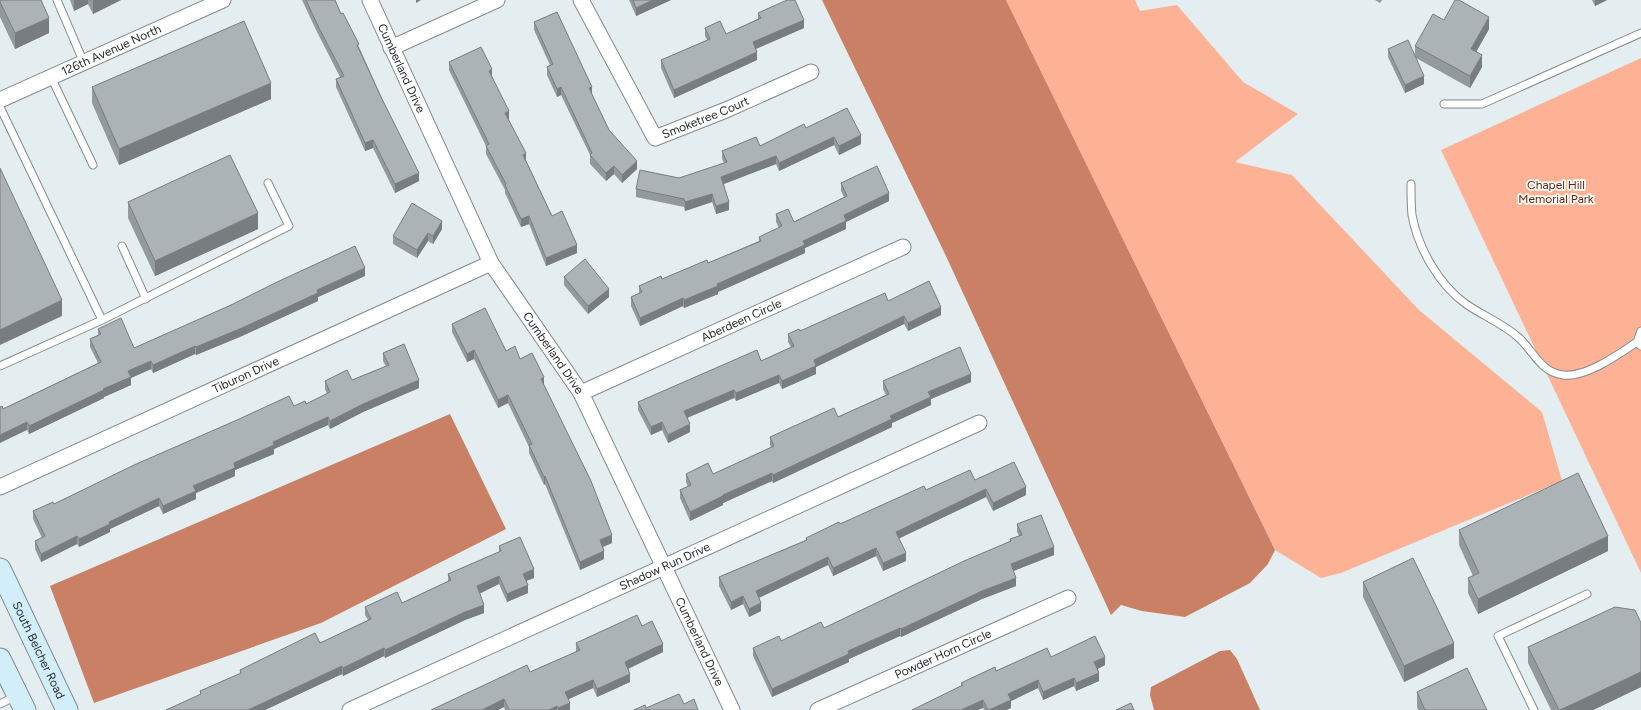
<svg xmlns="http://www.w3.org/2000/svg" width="1641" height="710" viewBox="0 0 1641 710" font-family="Figtree,sans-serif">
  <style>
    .green { fill: #fdb296 }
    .water { fill: #c98065 }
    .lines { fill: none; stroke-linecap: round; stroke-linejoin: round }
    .service-casing { stroke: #838b8e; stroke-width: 9 }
    .minor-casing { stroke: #838b8e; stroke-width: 17 }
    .secondary-casing { stroke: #838b8e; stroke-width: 23 }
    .service { stroke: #fff; stroke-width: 7 }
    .minor { stroke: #fff; stroke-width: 15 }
    .secondary { stroke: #d2eff9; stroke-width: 21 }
    .wall { fill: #939a9d }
    .shaded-wall { fill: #787d7f }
    .building { fill: #abb3b6; stroke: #787d7f }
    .labels { text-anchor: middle; stroke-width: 3.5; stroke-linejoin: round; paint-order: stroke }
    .street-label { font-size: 12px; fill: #262a2b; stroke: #fff }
    .park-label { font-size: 12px; fill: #611f01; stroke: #fff }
  </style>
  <rect width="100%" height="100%" fill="#e4edf0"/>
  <!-- green -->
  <path class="green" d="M1006 0H1135L1140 11 1177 5 1243 82 1298 114 1235 162 1292 175 1419 310 1542 412 1562 481 1341 573 1321 578 1275 550Z
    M1641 58V573L1441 150Z"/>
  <!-- water -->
  <path class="water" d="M822 0H1006L1275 550 1268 564 1250 583 1185 617 1142 611 1121 605 1111 615 946 256Z
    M450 414 506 529 321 623 94 703 50 586Z
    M1230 650 1237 659 1260 710H1154L1150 695 1151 687 1220 651Z"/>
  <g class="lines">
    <defs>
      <path id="service" d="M57 0 84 63
        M51 77 93 165
        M1444 104H1482L1641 33
        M0 107 102 320 0 366
        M1411 184C1411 194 1411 205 1412 215 1418 248 1439 285 1466 304 1483 316 1502 323 1518 337 1533 350 1540 372 1563 375 1586 378 1619 354 1637 342
        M122 246 146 299
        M102 320 289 226 268 183
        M1641 331 1637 342 1641 346
        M0 704 16 696
        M1534 710 1498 636 1587 594"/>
      <g id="minor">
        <path id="s1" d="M370 0 491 263 581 393 732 710"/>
        <path id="s2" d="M581 0 655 138 726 110 811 72"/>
        <path d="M391 48 497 0"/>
        <path id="s3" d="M0 100 223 0"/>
        <path id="s4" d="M581 393 903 247"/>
        <path id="s5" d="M0 487 491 263"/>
        <path id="s6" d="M350 710 979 423"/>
        <path id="s7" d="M818 710 1068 598"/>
      </g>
      <g id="secondary">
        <path id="s8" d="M0 569 67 710"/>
        <path d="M0 659 25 710"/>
      </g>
    </defs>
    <!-- service casing -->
    <use href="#service" class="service-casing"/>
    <!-- minor casing -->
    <use href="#minor" class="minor-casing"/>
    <!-- secondary casing -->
    <use href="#secondary" class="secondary-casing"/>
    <!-- service -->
    <use href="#service" class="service"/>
    <!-- minor -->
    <use href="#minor" class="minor"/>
    <!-- secondary -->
    <use href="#secondary" class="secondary"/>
  </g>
  <!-- wall -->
  <path class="wall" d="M0 0 49 33 15 49 0 17Z
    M70 0H121L93 14 88 4 74 11Z
    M302 0H335L341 14 359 47 419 181 395 193 373 148 365 151 336 87V79L340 77 317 32Z
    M629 0H671L636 16Z
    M1375 0H1382L1380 3Z
    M1592 0H1607L1595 6Z
    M758 13 804 28 756 49 757 60 674 98 661 68V60L707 40 705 36V28L726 34 758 19Z
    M1444 20 1489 29 1476 52 1482 67 1470 88 1416 58 1424 84 1405 93 1388 57V49L1415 57V46Z
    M534 22 592 95 609 130 637 169 622 183 614 174 606 181 590 164V155L561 95 557 97 547 75V67L550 65 534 30Z
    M449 62 492 76 509 119H508L526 160 552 216 577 253 546 266 529 224 521 227 505 193V190L486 154V146L449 70Z
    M92 87 271 99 119 165 92 103Z
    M806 128 861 144 839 155 834 145 779 171 776 164 724 184 729 210 716 214 712 202 685 211 684 207 636 197V189L679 178 724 163 722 159V151L760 146Z
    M841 183 889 201 846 222V229L805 248V253L718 292V294L684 308 683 306 640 326 631 306V297L639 294V286L662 279 708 263 759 241V237L779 228 776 222V214L794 222 844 197 841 191Z
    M128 202 258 229 155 276 128 218Z
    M442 229 433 244 428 241 417 258 393 244V236Z
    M365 276 318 297V301L242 336 196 355 195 354 153 373 151 369 131 378V385L104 397V398L29 434 27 430 3 409 98 363 90 347V339L98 335V329L134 348Z
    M564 277 609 297 588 314 564 285Z
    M888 301 941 315 908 331 904 324 816 367V374L782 389 779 383 736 401 734 398 687 418 690 432 668 443 662 430 651 435 638 410V402L761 361 791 347 788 342V334L800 331Z
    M452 324 520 359 544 385 612 543 603 547 604 559 580 570 545 484 544 485 529 453V447L508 403 498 408 474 359 467 362 452 332Z
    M383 353 419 388 363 412 330 429 328 425 274 449V454L235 470V476L196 493V499L163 514 159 506 110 529V532L79 547 77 544 41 562 35 549V541L42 538 33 519V511L54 504 294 406 306 404 327 394 325 389V381L352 380 386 366 383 361Z
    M883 381 971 382 931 399V405L892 423V427L773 483 772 481 723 503V505L690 521 680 498V490L688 487 686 482V474H713L771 448 770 445V437L838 417 886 395 883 389Z
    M975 480 1026 495 993 511 986 497 899 538 906 561 883 571 876 556 833 576 828 565 759 598 761 611 749 617 743 604 731 610 719 586V577L806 540V538L840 524 926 490Z
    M1017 524 1054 555 1013 571 1016 586 982 599 901 637 900 636 849 659V662L772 697 753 656V648L781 641 824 628 1010 542V539L1019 536 1017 532Z
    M1459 530 1608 551 1478 614 1468 593V578L1473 576 1459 545Z
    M499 546 534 578 526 581 528 593 507 602 499 584 479 593 484 613 465 620 385 658 384 656 343 676 342 674 265 710H166L200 695V691L240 674V670L320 643 368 620 365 615V607L402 603 448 581V574L499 552Z
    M1363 582 1454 658 1404 682 1363 597Z
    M1641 623V687L1593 710H1551L1528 663V647Z
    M642 626 663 652 628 669 630 682 597 697 593 688 568 699 570 710H505L504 707 498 710H431L530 672 576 652V643Z
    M1051 657 1105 665 1097 669 1099 681 1076 691 1074 686 1043 700 1038 688 1011 701V708L1006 710H984L983 708 961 686V683L996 671Z
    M1417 692 1487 710H1418L1417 707Z"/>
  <!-- shaded-wall -->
  <path class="shaded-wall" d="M74 0H88V4L74 11Z
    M93 0H121L93 14Z
    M416 0H421L416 3Z
    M653 0H671L636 16V8Z
    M1595 0H1607L1595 6Z
    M1489 17V29L1471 61V49Z
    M49 18V33L15 49V33Z
    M804 20V28L753 50V42Z
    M757 52V60L674 98V90Z
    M1482 55V67L1470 88V76Z
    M492 69V77L489 71Z
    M1424 76V84L1405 93V85Z
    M271 83V99L119 165V149Z
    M561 87V95L557 97V89Z
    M592 87V95L589 88Z
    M509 111V119L505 121V113Z
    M861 135V144L839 155V146Z
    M834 137V145L779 171V163Z
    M373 140V148L365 151V143Z
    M526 153V161L523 155Z
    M776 156V164L721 185V177Z
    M637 161V169L622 183V175Z
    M614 166V174L606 181V173Z
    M419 173V181L395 193V184Z
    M889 193V201L846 222V229L805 248V253L718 292V294L684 308V300L717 284 844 215Z
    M712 194V202L685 211V202Z
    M729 202V210L716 214V206Z
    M258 213V229L155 276V261Z
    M529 216V224L521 227V219Z
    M442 221V229L433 244V236Z
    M428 233V241L417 258V250Z
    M577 245V253L546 266V258Z
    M365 268V276L318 297V301L242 336 196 355V347L317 290Z
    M609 289V297L588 314V306Z
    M683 298V306L640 326V318Z
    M62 300V316L0 345V330Z
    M941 307V315L908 331V323Z
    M904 316V324L816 367V374L782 389V381L814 360Z
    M195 346V354L153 373V365Z
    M474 350V359L467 362V354Z
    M151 361V369L131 378V385L104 397V398L29 434V426L103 389 128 371Z
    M971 374V382L931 399V405L892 423V427L773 483V475L890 416 928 392Z
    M779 375V383L736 401V393Z
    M544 377V385L541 379Z
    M419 380V388L363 412 330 429V421L363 404Z
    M734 390V398L684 419V411Z
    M508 395V403L498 408V400Z
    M328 417V425L274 449V454L235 470V476L196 493V499L163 514V506L193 486 234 463 273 442Z
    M27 422V430L0 443V435Z
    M662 422V430L651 435V427Z
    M690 424V432L668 443V435Z
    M772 473V481L723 503V505L690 521V512L723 495Z
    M545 476V484L544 485V477Z
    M1026 487V495L993 511V503Z
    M986 489V497L896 540V532Z
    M159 498V506L110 529V532L79 547V539L109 522Z
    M612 535V543L600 548V540Z
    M77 536V544L41 562V554Z
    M1608 536V551L1478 614V599Z
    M1054 547V555L1011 572V564Z
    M876 548V556L833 576V568Z
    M604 551V559L580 570V562Z
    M906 553V561L883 571V563Z
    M828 557V565L756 599V591Z
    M534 569V578L523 582V574Z
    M499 576V584L477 595V586Z
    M1016 578V586L982 599 901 637V629L982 591Z
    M528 585V593L507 602V594Z
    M743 596V604L731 610V602Z
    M761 603V611L749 617V609Z
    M484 605V613L465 620 385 658V650L465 612Z
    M900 628V636L849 659V662L772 697V689L848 651Z
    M1454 643V658L1404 682V666Z
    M663 644V652L625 670V662Z
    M384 648V656L343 676V668Z
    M1105 657V665L1094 671V662Z
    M342 666V674L265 710H248Z
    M1641 672V687L1593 710H1560Z
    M1099 673V681L1076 691V683Z
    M630 674V682L597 697V689Z
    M1074 678V686L1043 700V692Z
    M593 680V688L565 701V692Z
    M1038 680V688L1011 701V708L1006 710H989L1008 694Z
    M504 699V707L498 710H482Z
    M983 700V708L978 710H961Z
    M570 703V710H558V708Z
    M557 706V710H549Z"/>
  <!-- building -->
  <path class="building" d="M0 0H41L49 18 15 33 0 2Z
    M306 0H335L341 14 343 13 359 44 357 45 381 97 419 173 395 184 373 140 365 143 336 79 344 76 317 24Z
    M633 0H653L636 8Z
    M787 0H795L804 20 753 42 757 52 674 90 661 60 710 39 705 28 720 21 726 34 761 18 758 13Z
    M1455 0H1459L1489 17 1471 49 1482 55 1470 76 1415 46 1433 14 1444 20Z
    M557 12 592 87 589 88 609 130 637 161 622 175 614 166 606 173 590 155 592 153 561 87 557 89 547 67 553 64 534 22Z
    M244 21 271 83 119 149 92 87Z
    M1408 40 1424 76 1405 85 1388 49Z
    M481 47 492 69 489 71 509 111 505 113 526 153 523 155 552 216 562 211 577 245 546 258 529 216 521 219 505 185 506 184 486 146 489 144 449 62Z
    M847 108 861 135 839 146 834 137 779 163 776 156 721 177 729 202 716 206 712 194 685 202 684 199 636 189 640 170 679 178 727 162 722 151 756 137 760 146 804 124 806 128Z
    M230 155 258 213 155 261 128 202Z
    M877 166 889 193 844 215 846 221 803 241 805 245 717 284 718 286 684 300 683 298 640 318 631 297 642 292 639 286 661 276 662 279 707 260 708 263 761 241 759 237 782 226 776 214 788 209 794 222 847 196 841 183Z
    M0 168 62 300 0 330Z
    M412 203 442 221 433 236 428 233 417 250 393 236Z
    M355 246 365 268 317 290 318 293 242 328 196 347 195 346 153 365 151 361 128 371 131 377 103 389 104 390 29 426 27 422 0 435V407L2 406 3 409 101 362 90 339 101 334 98 329 121 318 134 348 231 305 275 283Z
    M585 259 609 289 588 306 564 277Z
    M929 281 941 307 908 323 904 316 814 360 816 366 782 381 779 375 736 393 734 390 684 411 690 424 668 435 662 422 651 427 638 402 757 350 761 361 794 346 788 334 799 329 800 331 885 293 888 301Z
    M485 308 506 351 515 346 520 359 532 353 544 377 541 379 591 481 612 535 600 540 604 551 580 562 545 476 544 477 529 445 532 444 508 395 498 400 474 350 467 354 452 324Z
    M404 344 419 380 363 404 330 421 328 417 273 442 274 445 234 463 235 468 193 486 196 491 163 506 159 498 109 522 110 524 79 539 77 536 41 554 35 541 45 536 33 511 53 502 54 504 134 465 237 420 289 396 294 406 305 401 306 404 330 392 325 381 347 370 352 380 389 365 383 353Z
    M960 347 971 374 928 392 931 397 890 416 892 419 773 475 772 473 723 495V496L690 512 680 490 691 485 686 474 708 463 713 474 774 446 770 437 834 408 838 417 889 394 883 381Z
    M1014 462 1026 487 993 503 986 489 896 532 906 553 883 563 876 548 833 568 828 557 756 591 761 603 749 609 743 596 731 602 719 577 807 540 806 538 839 522 840 524 924 486 926 490 970 470 975 480Z
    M1578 473 1608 536 1478 599 1468 578 1479 573 1459 530Z
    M1041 515 1054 547 1011 564 1016 578 982 591 901 629 900 628 848 651 849 654 772 689 753 648 779 636 781 641 821 622 824 628 964 561 1011 541 1010 539 1022 535 1017 524Z
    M520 537 534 569 523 574 528 585 507 594 499 576 477 586 484 605 465 612 385 650 384 648 343 668 342 666 248 710H166L201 694 200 691 241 673 240 670 315 633 320 643 371 619 365 607 397 592 402 603 451 580 448 574 501 551 499 546Z
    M1413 558 1454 643 1404 666 1363 582Z
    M1615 607 1635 610 1641 623V672L1560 710H1559L1528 647Z
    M637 615 642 626 652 621 663 644 625 662 630 674 597 689 593 680 565 692 570 703 558 708 557 706 549 710H509L504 699 482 710H431L527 665 530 672 580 650 576 643Z
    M1095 636 1105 657 1094 662 1099 673 1076 683 1074 678 1043 692 1038 680 1008 694 1011 700 989 710H988L983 700 961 710H912L963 685 961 683 995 667 996 671 1047 648 1051 657Z
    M1467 668 1487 710H1425L1417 692Z
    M679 694 684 704 694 699 698 710H634L645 705 646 708Z
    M1131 703 1134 710H1116Z"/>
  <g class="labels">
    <!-- street labels -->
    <g class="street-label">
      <text dy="4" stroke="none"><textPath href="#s3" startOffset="122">126th Avenue North</textPath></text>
      <text dy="4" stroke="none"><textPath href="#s1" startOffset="75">Cumberland Drive</textPath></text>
      <text dy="4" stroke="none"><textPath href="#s2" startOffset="211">Smoketree Court</textPath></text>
      <text dy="4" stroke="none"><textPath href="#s4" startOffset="176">Aberdeen Circle</textPath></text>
      <text dy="4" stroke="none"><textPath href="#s1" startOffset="399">Cumberland Drive</textPath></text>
      <text dy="4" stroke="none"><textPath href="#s5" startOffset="270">Tiburon Drive</textPath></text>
      <text dy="4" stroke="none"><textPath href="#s6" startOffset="346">Shadow Run Drive</textPath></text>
      <text dy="4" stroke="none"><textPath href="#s1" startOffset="723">Cumberland Drive</textPath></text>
      <text dy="4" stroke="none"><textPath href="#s8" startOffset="90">South Belcher Road</textPath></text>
      <text dy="4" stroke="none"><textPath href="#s7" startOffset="137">Powder Horn Circle</textPath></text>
    </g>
    <!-- park labels -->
    <g class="park-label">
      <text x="1556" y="189">Chapel Hill<tspan x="1556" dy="14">Memorial Park</tspan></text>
    </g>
  </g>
</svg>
